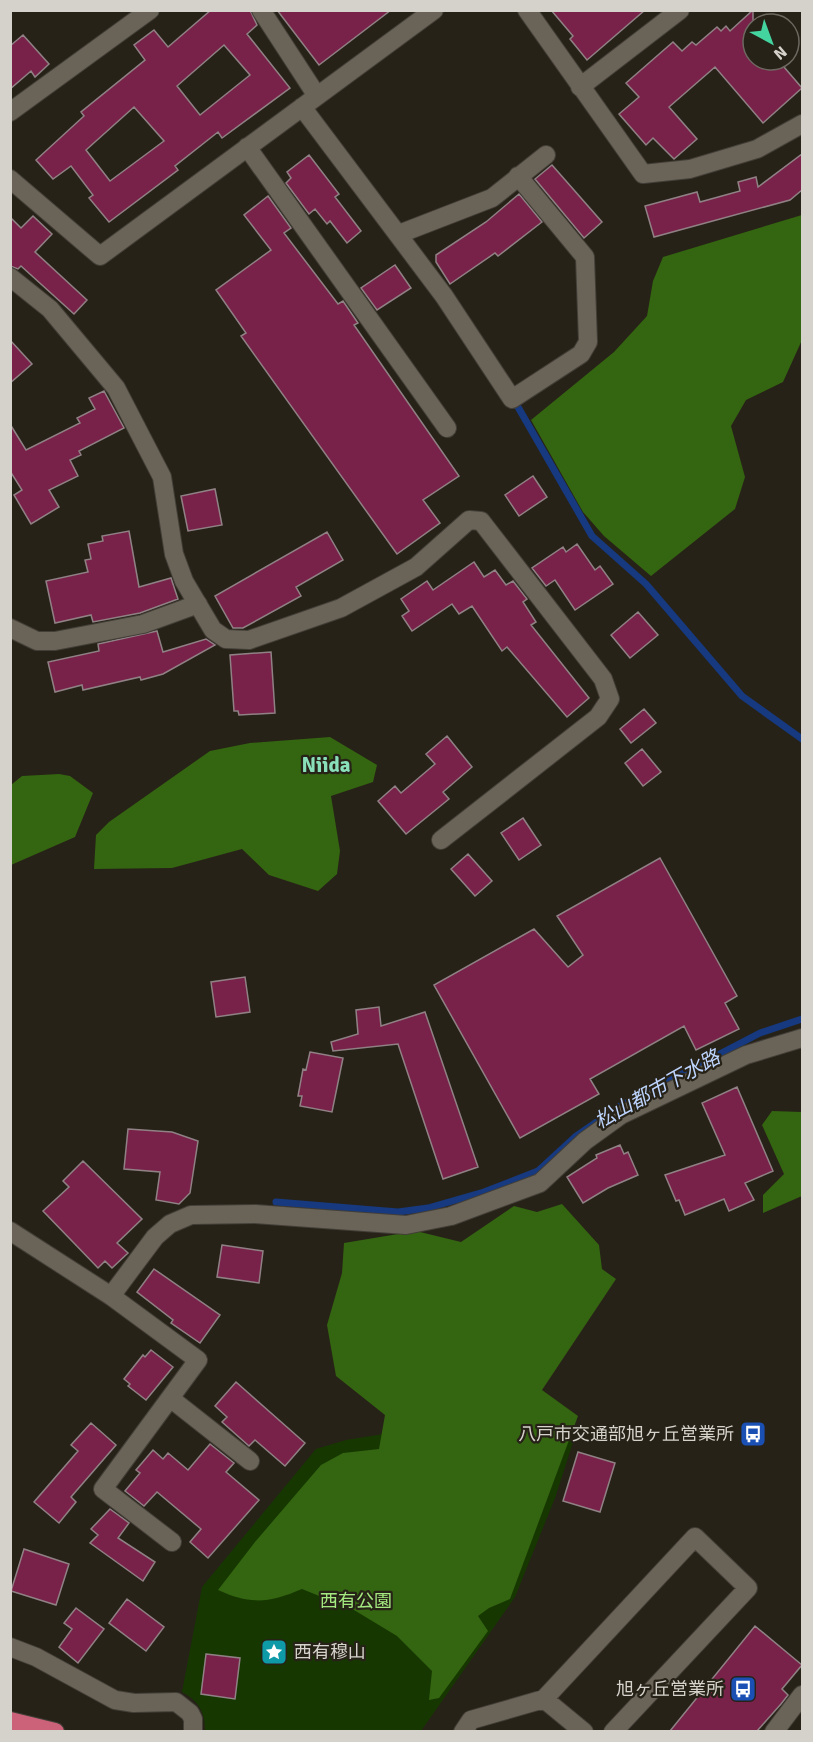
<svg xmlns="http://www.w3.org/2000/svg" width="813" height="1742" viewBox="0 0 813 1742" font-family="Signika,'Noto Sans JP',sans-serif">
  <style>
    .green { fill: #163800 }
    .forest { fill: #346510 }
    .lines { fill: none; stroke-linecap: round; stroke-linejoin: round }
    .stream { stroke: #16397f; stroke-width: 7 }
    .building { fill: #792249; stroke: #908185; stroke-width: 1.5; fill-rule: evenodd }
    .minor-casing { stroke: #433f38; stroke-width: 20 }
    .highway-casing { stroke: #433f38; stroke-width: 20 }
    .minor { stroke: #6a6458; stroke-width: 18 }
    .highway { stroke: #cb627a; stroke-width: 18 }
    .labels { text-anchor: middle; stroke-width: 4.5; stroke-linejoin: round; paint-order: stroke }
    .poi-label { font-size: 18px; fill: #d5d2cb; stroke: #272218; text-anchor: end }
    .park-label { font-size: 18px; fill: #a4e97f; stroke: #272218 }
    .water-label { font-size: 20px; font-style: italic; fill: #bdd4fd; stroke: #272218 }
    .quarter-label { font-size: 21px; font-weight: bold; fill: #89dfba; stroke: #272218 }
  </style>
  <rect width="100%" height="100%" fill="#272218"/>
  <!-- green -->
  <path class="green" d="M546 1415 574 1439 555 1498 515 1597 421 1731H205C205 1712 199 1701 182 1692L202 1587 316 1449 346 1440 414 1429Z"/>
  <!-- forest -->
  <path class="forest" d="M802 215V340L783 382 746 400 731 426 745 477 735 509 651 576 604 536 583 512 531 420 614 352 647 316 653 281 663 257Z
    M330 737 377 765 373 782 331 796 340 851 337 874 318 891 269 875 242 849 172 868 94 869 96 835 109 822 210 751 250 743Z
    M59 774 70 776 93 793 75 837 11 865V785L22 776Z
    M772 1111 802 1112V1196L763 1213V1195L784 1174 762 1125Z
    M562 1204 599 1245 602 1269 616 1279 542 1390 578 1416 510 1599 489 1608 478 1616 488 1631 439 1698 429 1700 432 1671 397 1636 354 1610 302 1589C269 1603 251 1605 218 1590L255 1542 321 1465 343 1453 379 1449 385 1415 336 1376 327 1325 342 1273 344 1243 416 1231 461 1242 514 1206 537 1212Z"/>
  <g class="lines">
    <!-- stream -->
    <path class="stream" d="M518 407 592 536 646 584 742 696 802 739
      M276 1202 398 1212 428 1208 484 1192 538 1171 575 1137 620 1106 760 1033 802 1019"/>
  </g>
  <!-- building -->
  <path class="building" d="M211 10H250L257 25 247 34 290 88 222 138 218 132 175 166 178 170 109 222 89 198 93 195 71 166 53 179 36 160 84 116 81 112 145 60 134 45 154 30 168 47ZM224 45 250 75 200 115 177 86ZM134 107 164 141 110 181 86 150Z
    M277 10H391L319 65Z
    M551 10H645L587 60 570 39 573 36Z
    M753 10V60H778L802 88 763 123 715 67 669 107 697 139 674 159 653 138 646 145 619 114 639 97 626 83 673 42 682 51 692 42 696 45 717 27 721 31 726 26 730 31Z
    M23 35 49 64 35 77 31 71 10 89V46Z
    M802 154V190L790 200 654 237 645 206 697 192 700 202 740 191 738 182 756 177 758 187Z
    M309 155 339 194 335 197 361 231 347 243 330 221 327 224 315 209 309 214 286 183 291 178 287 172Z
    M552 165 602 222 584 238 535 179Z
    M519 194 542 222 498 256 495 253 450 284 436 262V255L486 222Z
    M268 196 291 228 284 233 338 304 343 301 358 323 354 325 459 476 423 500 440 523 397 554 241 336 246 333 216 290 271 250 244 215Z
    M33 216 52 234 35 252 87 300 74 314 21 266 18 269 10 266V217L21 228Z
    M395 265 411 288 377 310 361 288Z
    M10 340 32 364 10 383Z
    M104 391 124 428 79 451 81 455 70 460 78 476 49 490 59 507 31 524 14 495 22 490 10 471V424L26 450 80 423 77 418 95 409 89 398Z
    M533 476 547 497 519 516 505 495Z
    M215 489 222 525 188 531 181 496Z
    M129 531 139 587 171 578 178 599 140 613 93 622 91 615 55 623 46 581 88 572 85 560 91 559 88 544 103 541 102 536Z
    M327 532 343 560 296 587 301 596 243 628H233L215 596Z
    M577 544 595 570 600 566 613 584 575 610 555 580 546 586 532 568 563 547 566 552Z
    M474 562 484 577 495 570 506 585 513 581 527 599 523 602 536 622 531 625 589 698 567 717 507 647 502 651 472 606 459 614 452 604 412 631 402 616 409 611 401 599 427 581 433 590Z
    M638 612 658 635 630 658 611 635Z
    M157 631 163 652 206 639 215 645 163 674 141 680 140 677 83 690 82 685 55 692 48 662 99 651 98 644Z
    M271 652 275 713 239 715 238 711H234L230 655Z
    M644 709 656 723 631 743 620 729Z
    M447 736 472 767 443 792 449 799 406 834 378 801 395 786 401 793 435 764 426 754Z
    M642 749 661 772 643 786 625 763Z
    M523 818 541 845 519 860 501 833Z
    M468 854 492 881 475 896 451 869Z
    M660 858 737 996 725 1003 739 1029 696 1050 684 1026 590 1079 599 1094 520 1138 434 985 534 929 568 967 583 955 557 916Z
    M245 977 250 1012 216 1017 211 982Z
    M379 1007 381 1026 425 1012 478 1167 443 1179 398 1044 333 1051 331 1042 358 1034 356 1010Z
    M310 1052 343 1058 332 1112 300 1106 302 1096H298L303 1069 306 1070Z
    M737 1087 773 1171 745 1183 754 1200 729 1211 724 1199 685 1215 679 1200 676 1201 665 1175 725 1155 702 1103Z
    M128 1129 172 1132 198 1141 190 1193 179 1204 156 1200 160 1172 124 1169Z
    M620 1145 624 1154 628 1152 638 1175 608 1188 583 1203 567 1177 597 1158 596 1155Z
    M83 1161 142 1219 117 1243 128 1253 112 1268 105 1261 98 1268 43 1211 69 1187 63 1181Z
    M222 1245 263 1251 259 1283 217 1277Z
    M154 1269 220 1315 200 1343 171 1323 173 1320 137 1292Z
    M151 1350 173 1367 146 1400 128 1386 130 1384 124 1379 143 1355 145 1357Z
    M236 1382 305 1443 285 1466 255 1440 249 1446 222 1422 227 1417 215 1406Z
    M91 1423 116 1445 71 1497 76 1502 59 1523 34 1502 78 1451 71 1445Z
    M210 1444 234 1463 226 1472 259 1500 208 1558 190 1542 201 1529 157 1492 144 1506 125 1491 140 1473 136 1470 153 1450 163 1459 168 1453 188 1470Z
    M578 1452 615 1463 600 1512 563 1501Z
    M110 1509 129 1523 118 1538 155 1562 143 1581 90 1543 98 1535 91 1529Z
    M24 1549 69 1564 56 1605 11 1591Z
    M127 1599 164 1627 146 1651 109 1623Z
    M76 1608 104 1629 78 1663 59 1647 72 1629 64 1623Z
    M755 1626 802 1665 782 1689 788 1695 781 1704 757 1731H670Z
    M206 1654 240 1658 235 1699 201 1694Z"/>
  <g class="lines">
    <defs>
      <path id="minor" d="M261 10 317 96
        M527 10 643 174 690 169 757 149 802 124
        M580 87 680 10
        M302 107 444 296 512 399 581 354 588 342 585 257 518 176
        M10 112 150 10
        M247 147 447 428
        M10 179 100 256 434 10
        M399 234 492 198 546 155
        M10 277 50 309 116 388 162 477 174 554 184 581 213 630 226 639 249 640 341 608 416 567 469 520 481 521 603 679 610 699 598 717 441 840
        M10 628 37 641H55L143 624 198 604
        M10 1231 111 1296 198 1360 103 1489 172 1542
        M111 1296 155 1237 170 1224 191 1215 255 1214 406 1225 451 1216 540 1183 585 1141 621 1115 746 1055 802 1038
        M170 1398 250 1461
        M10 1647 36 1657 115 1700 134 1703 176 1702 190 1713 193 1719V1732
        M544 1699 584 1732
        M463 1732 471 1720 544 1699 695 1537 748 1588 613 1732
        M774 1732 802 1695"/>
      <path id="highway" d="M10 1721 55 1732"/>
    </defs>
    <!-- minor casing -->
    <use href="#minor" class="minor-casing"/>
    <!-- highway casing -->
    <use href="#highway" class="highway-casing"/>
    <!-- minor -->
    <use href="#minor" class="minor"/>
    <!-- highway -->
    <use href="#highway" class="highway"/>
  </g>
  <!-- icons -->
  <defs>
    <symbol id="bus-square" viewBox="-11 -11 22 22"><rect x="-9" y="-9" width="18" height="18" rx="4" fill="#1a4fb4" stroke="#272218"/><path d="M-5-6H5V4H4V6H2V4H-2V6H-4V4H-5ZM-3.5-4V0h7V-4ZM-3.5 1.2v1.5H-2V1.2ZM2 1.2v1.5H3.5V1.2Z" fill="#fff"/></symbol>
    <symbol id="sight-square" viewBox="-11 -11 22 22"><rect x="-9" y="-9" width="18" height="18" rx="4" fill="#0f9aa8" stroke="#272218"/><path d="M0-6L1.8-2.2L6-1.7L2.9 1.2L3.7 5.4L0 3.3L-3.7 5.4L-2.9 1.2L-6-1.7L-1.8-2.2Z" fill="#fff"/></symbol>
  </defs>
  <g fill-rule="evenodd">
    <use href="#bus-square" x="738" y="1419" width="30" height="30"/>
    <use href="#sight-square" x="259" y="1637" width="30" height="30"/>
    <use href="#bus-square" x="728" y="1674" width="30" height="30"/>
  </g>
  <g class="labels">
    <!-- poi labels -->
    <g class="poi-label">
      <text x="734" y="1440">八戸市交通部旭ヶ丘営業所</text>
      <text x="294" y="1658" text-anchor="start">西有穆山</text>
      <text x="724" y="1695">旭ヶ丘営業所</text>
    </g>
    <!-- park labels -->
    <g class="park-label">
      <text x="356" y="1607">西有公園</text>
    </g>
    <!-- water labels -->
    <g class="water-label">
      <text transform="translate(657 1089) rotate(-29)" y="7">松山都市下水路</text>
    </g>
    <!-- quarter labels -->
    <g class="quarter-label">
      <text x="326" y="772">Niida</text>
    </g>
  </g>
  <!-- border -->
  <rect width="813" height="1742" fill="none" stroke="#d5d2cb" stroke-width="24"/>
  <!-- north arrow -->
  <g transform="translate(771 42) rotate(139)"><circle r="28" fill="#272218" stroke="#6d6860" stroke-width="1.5"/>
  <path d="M0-4.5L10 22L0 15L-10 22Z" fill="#44d49f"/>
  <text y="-9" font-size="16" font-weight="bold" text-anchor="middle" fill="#d5d2cb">N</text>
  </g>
</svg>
